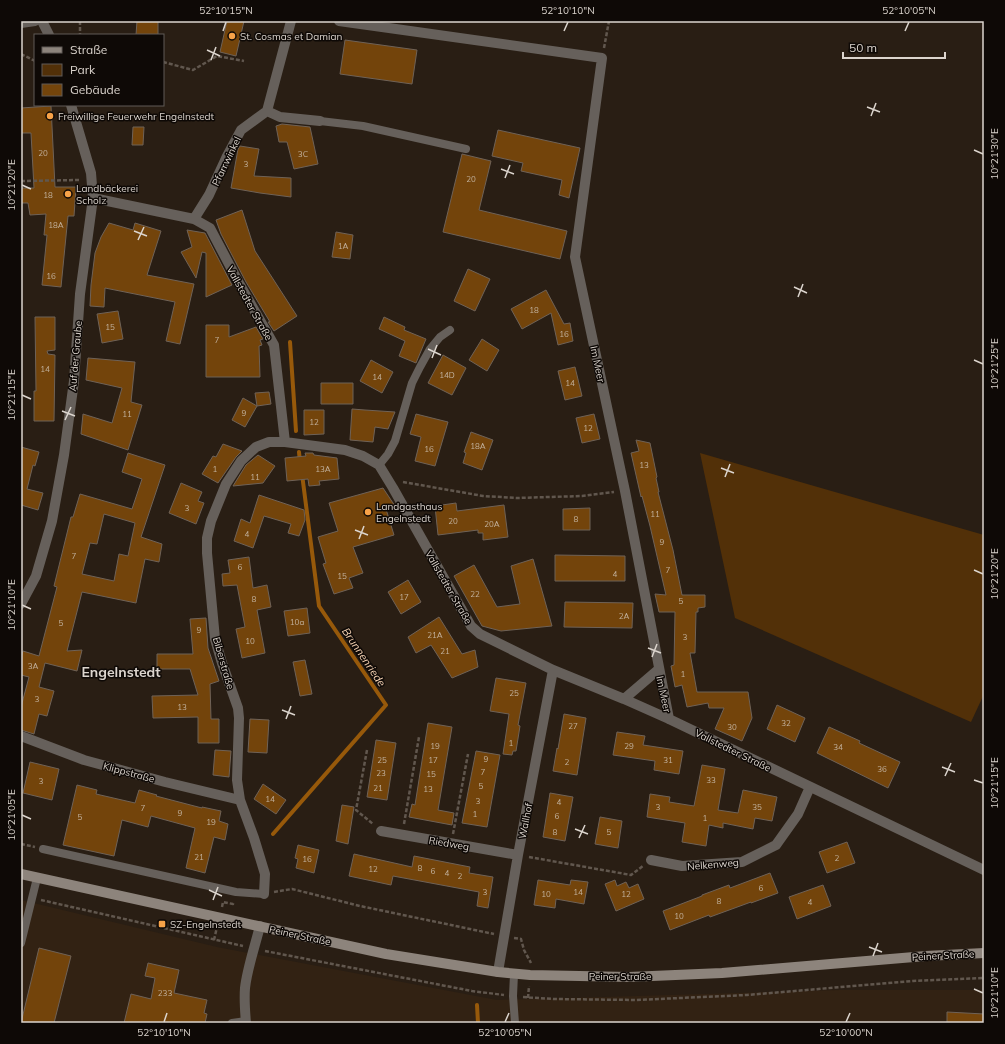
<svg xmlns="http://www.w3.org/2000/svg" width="1005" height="1044" viewBox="0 0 1005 1044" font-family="Mulish,sans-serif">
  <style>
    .built { fill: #322213 }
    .green { fill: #523008 }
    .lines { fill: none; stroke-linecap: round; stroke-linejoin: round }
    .stream { stroke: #97590a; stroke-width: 4 }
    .building { fill: #73440b; stroke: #6f6257; fill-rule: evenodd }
    .path { stroke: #61574e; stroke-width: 2.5; stroke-dasharray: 4 2; stroke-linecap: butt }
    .service { stroke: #66605b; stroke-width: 8 }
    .minor { stroke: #66605b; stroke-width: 10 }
    .tertiary { stroke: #66605b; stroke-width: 10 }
    .secondary { stroke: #8d847c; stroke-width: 10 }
    .ticks { fill: none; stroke: #dcd5ce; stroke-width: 1.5 }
    .poi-dot { fill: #f7a248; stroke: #0e0906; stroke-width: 1.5 }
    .labels { text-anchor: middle; stroke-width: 3; stroke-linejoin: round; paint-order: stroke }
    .number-label { font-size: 8px; fill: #c2b19d }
    .poi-label { font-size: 10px; fill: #dcd5ce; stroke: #0e0906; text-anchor: start }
    .street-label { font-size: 10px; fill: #dcd5ce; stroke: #0e0906 }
    .water-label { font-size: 11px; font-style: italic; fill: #f6d3b3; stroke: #0e0906 }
    .district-label { font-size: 14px; font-weight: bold; fill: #dcd5ce; stroke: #0e0906 }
    .neatline { fill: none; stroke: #dcd5ce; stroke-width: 1.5 }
    .ticks-label { font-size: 10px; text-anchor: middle; fill: #dcd5ce }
  </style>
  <rect width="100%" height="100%" fill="#291e14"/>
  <!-- built -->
  <path class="built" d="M21 900 217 947 497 1000 839 990H984V1023H21Z"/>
  <!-- green -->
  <path class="green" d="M700 453 984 535V694L971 722 735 618Z"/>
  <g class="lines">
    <!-- stream -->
    <path class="stream" d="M290 342 296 431
      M299 452 300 462
      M273 834 386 705 319 606 302 474
      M477 1005 478 1023"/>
  </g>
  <!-- building -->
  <path class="building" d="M137 21H158V35H136Z
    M227 21H244L236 56 220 52Z
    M345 40 417 50 412 84 340 74Z
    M51 106 55 187H76L74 216H68L61 287 42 285 47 235H44L46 214 30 215 28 203H21V188H34L31 133H21V108Z
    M282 124 310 127 318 164 294 169 287 142H279L276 126Z
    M133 127H144L143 145H132Z
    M498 130 580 148 569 198 559 195 562 180 521 171 523 163 492 156Z
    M240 146 259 149 254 176 291 178V197L260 193 231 188 238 149Z
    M462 154 491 161 479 210 567 231 560 259 443 232Z
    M242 210 255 251 297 316 274 331 268 322H270L246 282 221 234 216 220Z
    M109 223 133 230 135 223 161 231 147 275 194 284 180 344 166 341 175 302 105 288 104 307 90 306 91 285 95 253 101 237Z
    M187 230 205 233 232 285 206 297V253L202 252 196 278 181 252 192 247Z
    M336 232 353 235 350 259 332 257Z
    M468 269 490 279 475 311 454 301Z
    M546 290 564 324 570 323 573 341 558 345 551 313 522 329 511 309Z
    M118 311 123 339 102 343 97 314Z
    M35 317H55V350L47 351 48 354 55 355 54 421H34V391H36Z
    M384 317 405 327 404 330 426 339 416 363 399 356 405 341 379 329Z
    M206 325H229V337L256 327 263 339 260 340 262 345 259 346 260 377H206Z
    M482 339 499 350 487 371 469 360Z
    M443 355 466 368 452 395 428 383Z
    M88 358 135 362 131 402 142 405 128 450 81 434 83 414 112 423 122 388 86 380Z
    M371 360 393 372 382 393 360 381Z
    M575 367 582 396 565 400 558 371Z
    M321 383H353V404H321Z
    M269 392 271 404 257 406 255 393Z
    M243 398 257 406 245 427 232 420Z
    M352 409 365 410 395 412 388 429 375 427 373 442 350 440Z
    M304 410H324V434L304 435Z
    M416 414 448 422 435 466 415 461 421 437 410 434Z
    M594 414 600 439 582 443 576 418Z
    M471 432 493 440 482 470 463 463 466 453 464 452Z
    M636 440 650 443 657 477 656 478 659 492H658L673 550 682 595H705V607L698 608V612H696L695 653H690L697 692H748L752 718 742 741 715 729 724 708H709L708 703 687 707 682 685 675 687 671 666 674 665 675 612H659L655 594 666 595 650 526 642 496 641 497 631 453 639 451Z
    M223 444 242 451 236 457 218 483 202 474 213 456 216 457Z
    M21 447 39 452 35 466 33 465 27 489 43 493 38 510 21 505Z
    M128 453 165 465 141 537 162 544 159 562 145 559 136 603 82 592 67 651 82 650 77 671 45 663 39 687 54 691 47 716 39 714 34 734 21 730V707L29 677 21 675V657L23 651 39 656 57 587 54 586 71 517H73L80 494 132 509 142 479 122 472ZM104 514 135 523 128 556 119 554 114 581 82 574 90 543 97 544Z
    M305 453H313L314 455 337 458 339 479 319 481 320 485 309 486 308 479 287 481 285 458 306 456Z
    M258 455 275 466 263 483 233 486 246 465Z
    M181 483 202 492 198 501 204 503 196 524 169 513Z
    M383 488 395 506 386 509 394 535 353 547 363 573 349 578 353 588 334 594 323 564 326 563 318 537 338 531 329 503Z
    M259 495 304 510 305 520 299 536 288 533 291 524 264 516 253 548 234 541 241 519 250 523Z
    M456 503 457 511 504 505 508 537 483 540V533H478V530L438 535 435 506Z
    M590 508V530H563V509Z
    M555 555 625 556V581H555Z
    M249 557 253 588 267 585 271 607 257 610 265 653 242 658 236 629 245 627 237 585 223 586 222 574 230 573 228 560Z
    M533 559 552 626 501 631 482 626 454 576 474 565 497 607 520 604 511 566Z
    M408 580 421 602 401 614 388 592Z
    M565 602 633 603 632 628 564 627Z
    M307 608 310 633 288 636 284 611Z
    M439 617 462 654 475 650 478 667 452 678 431 645 416 653 408 637Z
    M206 618 208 648 219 681 210 684 211 719H219V743H198V717L153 718 152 696 198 695 190 669H157V654H193L190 619Z
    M305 660 312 694 300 696 293 662Z
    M496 678 526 683 518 725 520 726 516 751H513L512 755 503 754 509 714 490 711Z
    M777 705 805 718 795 742 767 729Z
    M564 714 586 718 577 775 553 771 557 748 558 749Z
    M250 719 269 720 267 753 248 752Z
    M428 723 452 727 438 810 454 813 452 825 409 817 412 804 415 805Z
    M829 727 860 741 859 743 900 762 888 788 817 753Z
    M617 732 645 736 643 745 683 751 679 774 654 770 655 761 613 755Z
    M376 740 396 743 387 800 367 797Z
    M215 750 231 751 229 777 213 775Z
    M476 751 500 755 487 827 462 823Z
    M30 762 59 769 52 800 23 793Z
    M702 765 725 769 718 810 738 813 743 790 777 797 772 821 755 818 753 829 723 823V828L709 825 706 846 682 842 685 823 647 817 650 794 670 797 669 802 694 806Z
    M263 784 286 800 276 814 254 799Z
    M77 785 97 790 96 794 135 803 139 790 157 795 156 796 202 808V807L221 811 219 821 228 824 225 840 214 837 205 873 186 868 195 828 151 816 148 827 122 820 114 856 63 845Z
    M550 793 573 797 565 841 543 837Z
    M342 805 354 807 348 844 336 841Z
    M600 817 622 821 618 848 595 844Z
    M847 842 855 863 827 873 819 852Z
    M298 845 319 850 314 873 296 868 298 859 295 858Z
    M354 854 412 867 414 856 470 867 469 873 493 877 488 908 477 906 479 892 393 876 391 885 349 876Z
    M770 873 778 893 751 903V902L710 917 709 915 670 930 663 911 702 896V895L729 885 730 888Z
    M538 880 570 885 571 880 588 882 584 904 556 899 555 908 534 905Z
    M615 880 617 886 626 882 629 888 638 884 644 899 616 911 605 884Z
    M823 885 831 906 797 919 789 897Z
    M39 948 71 956 54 1023H21Z
    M148 963 179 970 174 993 207 1000 204 1013 207 1014 205 1023H124L131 994 151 999 155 978 145 976Z
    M947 1012 984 1014 983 1023H947Z"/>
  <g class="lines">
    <!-- path -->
    <path class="path" d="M80 21V35
      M604 48 609 21
      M21 54 35 61
      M163 62 193 70 217 56 244 61
      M21 181 80 180
      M403 482 483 496 517 498 582 496 614 492
      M367 750 356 810 373 824
      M404 824 419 737
      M453 834 468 754
      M21 844 35 847
      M529 857 631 875 643 866
      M274 892 292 889 360 906 494 934
      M41 900 243 946
      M222 907 223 902 233 904V902
      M514 938 521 939 524 950 531 963
      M214 940 217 927
      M265 951 472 991 504 995
      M523 997 553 999 636 1000 747 995 913 981 984 978
      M528 998 529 986"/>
    <!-- service -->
    <path class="service" d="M320 121 363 126 466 149
      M379 465 388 454 395 441 412 383 420 367 430 349 440 337 450 330
      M43 849 236 892 264 894
      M21 943 37 878
      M514 974 513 996 515 1023
      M232 1023 246 1021"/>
    <!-- minor -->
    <path class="minor" d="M339 21 602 58 575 257 625 491 669 719
      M267 111 280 117 320 121
      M93 198 194 219 210 228 240 285 274 345 285 442 345 450 363 456 379 465 393 488 471 626 480 634 553 670 624 699 669 719 984 870
      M194 219 209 195 227 156 241 130 267 111 291 21
      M624 699 659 669
      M21 736 84 760 165 782 240 800
      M381 831 518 855
      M651 860 682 866 742 862 776 845 798 814 810 787
      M264 894 265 874 254 838 240 800 237 780 239 718 238 708 222 663 215 639 207 553V538L211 521 226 484 241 461 256 447 269 442H285
      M498 972 518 855 553 670
      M246 1023C245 1011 244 1000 245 988 247 969 255 946 260 926"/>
    <!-- tertiary -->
    <path class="tertiary" d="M42 21 49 35
      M21 23 35 21
      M21 604 36 576 52 521 64 455 74 381 80 294 93 198 91 173 71 105"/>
    <!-- secondary -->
    <path class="secondary" d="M21 874 386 954 498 972 530 975 629 977 722 973 926 956 984 953"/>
  </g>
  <!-- ticks -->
  <path class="ticks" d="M223 31 226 22M564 31 568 22M905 31 909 22M207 50 220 56M211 60 216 47M867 107 880 112M871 116 876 103M974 150 983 154M501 169 514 174M505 178 510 165M22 185 31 189M134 231 147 236M138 240 144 227M794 287 807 293M798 297 803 284M428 349 441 355M432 358 437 345M974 360 983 364M22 395 31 399M62 411 75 416M65 420 71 407M721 468 734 473M725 477 730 464M355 530 368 535M359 539 364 526M974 570 983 574M22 605 31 609M648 648 661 653M652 657 657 644M282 710 295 715M286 719 291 706M942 767 955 772M945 776 951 763M974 780 983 783M22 815 31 819M575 829 588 834M579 838 585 825M209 890 222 896M213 900 218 887M869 947 882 952M873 956 878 943M974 989 983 993M164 1022 167 1013M505 1022 509 1013M846 1022 850 1013"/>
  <!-- markers -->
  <g class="poi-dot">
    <circle cx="232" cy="36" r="4"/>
    <circle cx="50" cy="116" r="4"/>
    <circle cx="68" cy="194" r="4"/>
    <circle cx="368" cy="512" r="4"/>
    <rect x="158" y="920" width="8" height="8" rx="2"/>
  </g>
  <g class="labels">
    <!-- number labels -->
    <g class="number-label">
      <text x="43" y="156">20</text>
      <text x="303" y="157">3C</text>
      <text x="246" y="167">3</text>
      <text x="471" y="182">20</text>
      <text x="48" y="198">18</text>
      <text x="56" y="228">18A</text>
      <text x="343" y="249">1A</text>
      <text x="51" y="279">16</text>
      <text x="534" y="313">18</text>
      <text x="110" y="330">15</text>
      <text x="564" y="337">16</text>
      <text x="217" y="343">7</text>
      <text x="45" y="372">14</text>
      <text x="447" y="378">14D</text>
      <text x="377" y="380">14</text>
      <text x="570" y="386">14</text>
      <text x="244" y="416">9</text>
      <text x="127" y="417">11</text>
      <text x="314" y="425">12</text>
      <text x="588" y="431">12</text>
      <text x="478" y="449">18A</text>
      <text x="429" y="452">16</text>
      <text x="644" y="468">13</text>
      <text x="215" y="472">1</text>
      <text x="323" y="472">13A</text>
      <text x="255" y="480">11</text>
      <text x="187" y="511">3</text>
      <text x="655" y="517">11</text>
      <text x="576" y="522">8</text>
      <text x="453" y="524">20</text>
      <text x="492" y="527">20A</text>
      <text x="247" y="537">4</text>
      <text x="662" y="545">9</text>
      <text x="74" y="559">7</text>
      <text x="240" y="570">6</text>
      <text x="668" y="573">7</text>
      <text x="615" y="577">4</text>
      <text x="342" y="579">15</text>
      <text x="475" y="597">22</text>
      <text x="404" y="600">17</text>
      <text x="254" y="602">8</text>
      <text x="681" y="604">5</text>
      <text x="624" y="619">2A</text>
      <text x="297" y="625">10a</text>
      <text x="61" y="626">5</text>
      <text x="199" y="633">9</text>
      <text x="435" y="638">21A</text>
      <text x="685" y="640">3</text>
      <text x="250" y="644">10</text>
      <text x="445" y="654">21</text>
      <text x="33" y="669">3A</text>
      <text x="683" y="677">1</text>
      <text x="514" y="696">25</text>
      <text x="37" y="702">3</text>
      <text x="182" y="710">13</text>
      <text x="786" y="726">32</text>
      <text x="573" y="729">27</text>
      <text x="732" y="730">30</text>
      <text x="511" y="746">1</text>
      <text x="435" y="749">19</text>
      <text x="629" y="749">29</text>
      <text x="838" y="750">34</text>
      <text x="486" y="762">9</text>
      <text x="382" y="763">25</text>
      <text x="433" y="763">17</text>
      <text x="668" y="763">31</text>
      <text x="567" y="765">2</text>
      <text x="882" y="772">36</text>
      <text x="483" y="775">7</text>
      <text x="381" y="776">23</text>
      <text x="431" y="777">15</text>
      <text x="711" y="783">33</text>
      <text x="41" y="784">3</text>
      <text x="481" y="789">5</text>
      <text x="378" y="791">21</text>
      <text x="428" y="792">13</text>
      <text x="270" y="802">14</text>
      <text x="478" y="804">3</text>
      <text x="559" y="805">4</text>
      <text x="658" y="810">3</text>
      <text x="757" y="810">35</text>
      <text x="143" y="811">7</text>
      <text x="180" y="816">9</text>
      <text x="475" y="817">1</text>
      <text x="557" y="819">6</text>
      <text x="80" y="820">5</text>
      <text x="705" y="821">1</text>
      <text x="211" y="825">19</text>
      <text x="555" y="835">8</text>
      <text x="609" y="835">5</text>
      <text x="199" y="860">21</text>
      <text x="837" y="861">2</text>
      <text x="307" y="862">16</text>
      <text x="420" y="871">8</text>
      <text x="373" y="872">12</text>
      <text x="433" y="874">6</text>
      <text x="447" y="876">4</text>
      <text x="460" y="879">2</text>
      <text x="761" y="891">6</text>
      <text x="485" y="895">3</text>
      <text x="578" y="895">14</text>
      <text x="546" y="897">10</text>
      <text x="626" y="897">12</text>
      <text x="719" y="904">8</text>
      <text x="810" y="905">4</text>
      <text x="679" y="919">10</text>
      <text x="165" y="996">233</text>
    </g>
    <!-- poi labels -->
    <g class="poi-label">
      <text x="240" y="40">St. Cosmas et Damian</text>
      <text x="58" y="120">Freiwillige Feuerwehr Engelnstedt</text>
      <text x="76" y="192">Landbäckerei<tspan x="76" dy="12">Scholz</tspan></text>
      <text x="376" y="510">Landgasthaus<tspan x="376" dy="12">Engelnstedt</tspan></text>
      <text x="170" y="928">SZ-Engelnstedt</text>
    </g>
    <!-- street labels -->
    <g class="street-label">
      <text transform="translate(226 161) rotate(-64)" y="4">Pfarrwinkel</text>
      <text transform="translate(250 303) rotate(61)" y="4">Vallstedter Straße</text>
      <text transform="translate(75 356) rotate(-85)" y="4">Auf der Graube</text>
      <text transform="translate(598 364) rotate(78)" y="4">Im Meer</text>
      <text transform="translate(449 587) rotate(60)" y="4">Vallstedter Straße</text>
      <text transform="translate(224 663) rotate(74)" y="4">Biberstraße</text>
      <text transform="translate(664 694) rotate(78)" y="4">Im Meer</text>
      <text transform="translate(733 750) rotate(26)" y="4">Vallstedter Straße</text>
      <text transform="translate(129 772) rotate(15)" y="4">Klippstraße</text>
      <text transform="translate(525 821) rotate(-79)" y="4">Wallhof</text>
      <text transform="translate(449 843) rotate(10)" y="4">Riedweg</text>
      <text transform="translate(713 864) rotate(-5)" y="4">Nelkenweg</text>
      <text transform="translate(300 935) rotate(12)" y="4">Peiner Straße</text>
      <text transform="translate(943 955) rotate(-3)" y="4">Peiner Straße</text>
      <text x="620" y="980">Peiner Straße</text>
    </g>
    <!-- water labels -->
    <g class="water-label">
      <text transform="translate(364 657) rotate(56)" y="4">Brunnenriede</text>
    </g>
    <!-- district labels -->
    <g class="district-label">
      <text x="121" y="677">Engelnstedt</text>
    </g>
  </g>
  <!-- border -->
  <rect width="1005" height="1044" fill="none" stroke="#0e0906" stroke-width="44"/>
  <!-- legend -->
  <rect x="34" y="34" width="130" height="72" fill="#0e0906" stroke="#605b56"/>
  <rect x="42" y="47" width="20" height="6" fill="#8d847c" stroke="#605b56"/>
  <text x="70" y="54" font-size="12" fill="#dcd5ce">Straße</text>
  <rect x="42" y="64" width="20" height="12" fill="#523008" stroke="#605b56"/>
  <text x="70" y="74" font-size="12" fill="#dcd5ce">Park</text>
  <rect x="42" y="84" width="20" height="12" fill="#73440b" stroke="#605b56"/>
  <text x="70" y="94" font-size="12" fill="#dcd5ce">Gebäude</text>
  <!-- scale -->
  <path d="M843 52v6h102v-6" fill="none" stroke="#dcd5ce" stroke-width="2"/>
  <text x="849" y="52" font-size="12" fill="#dcd5ce" stroke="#0e0906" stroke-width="3" paint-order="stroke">50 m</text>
  <rect x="22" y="22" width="961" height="1000" class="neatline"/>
  <g class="ticks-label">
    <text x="226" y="14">52°10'15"N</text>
    <text x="568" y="14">52°10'10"N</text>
    <text x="909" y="14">52°10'05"N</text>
    <text transform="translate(994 154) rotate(-90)" y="4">10°21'30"E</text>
    <text transform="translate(11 185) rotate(-90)" y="4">10°21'20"E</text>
    <text transform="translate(994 364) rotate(-90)" y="4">10°21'25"E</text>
    <text transform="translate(11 395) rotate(-90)" y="4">10°21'15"E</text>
    <text transform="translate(994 574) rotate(-90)" y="4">10°21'20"E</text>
    <text transform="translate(11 605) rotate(-90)" y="4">10°21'10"E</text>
    <text transform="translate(994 783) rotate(-90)" y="4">10°21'15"E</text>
    <text transform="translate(11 815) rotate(-90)" y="4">10°21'05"E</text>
    <text transform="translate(994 993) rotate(-90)" y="4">10°21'10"E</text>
    <text x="164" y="1036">52°10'10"N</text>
    <text x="505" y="1036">52°10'05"N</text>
    <text x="846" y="1036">52°10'00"N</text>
  </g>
</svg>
